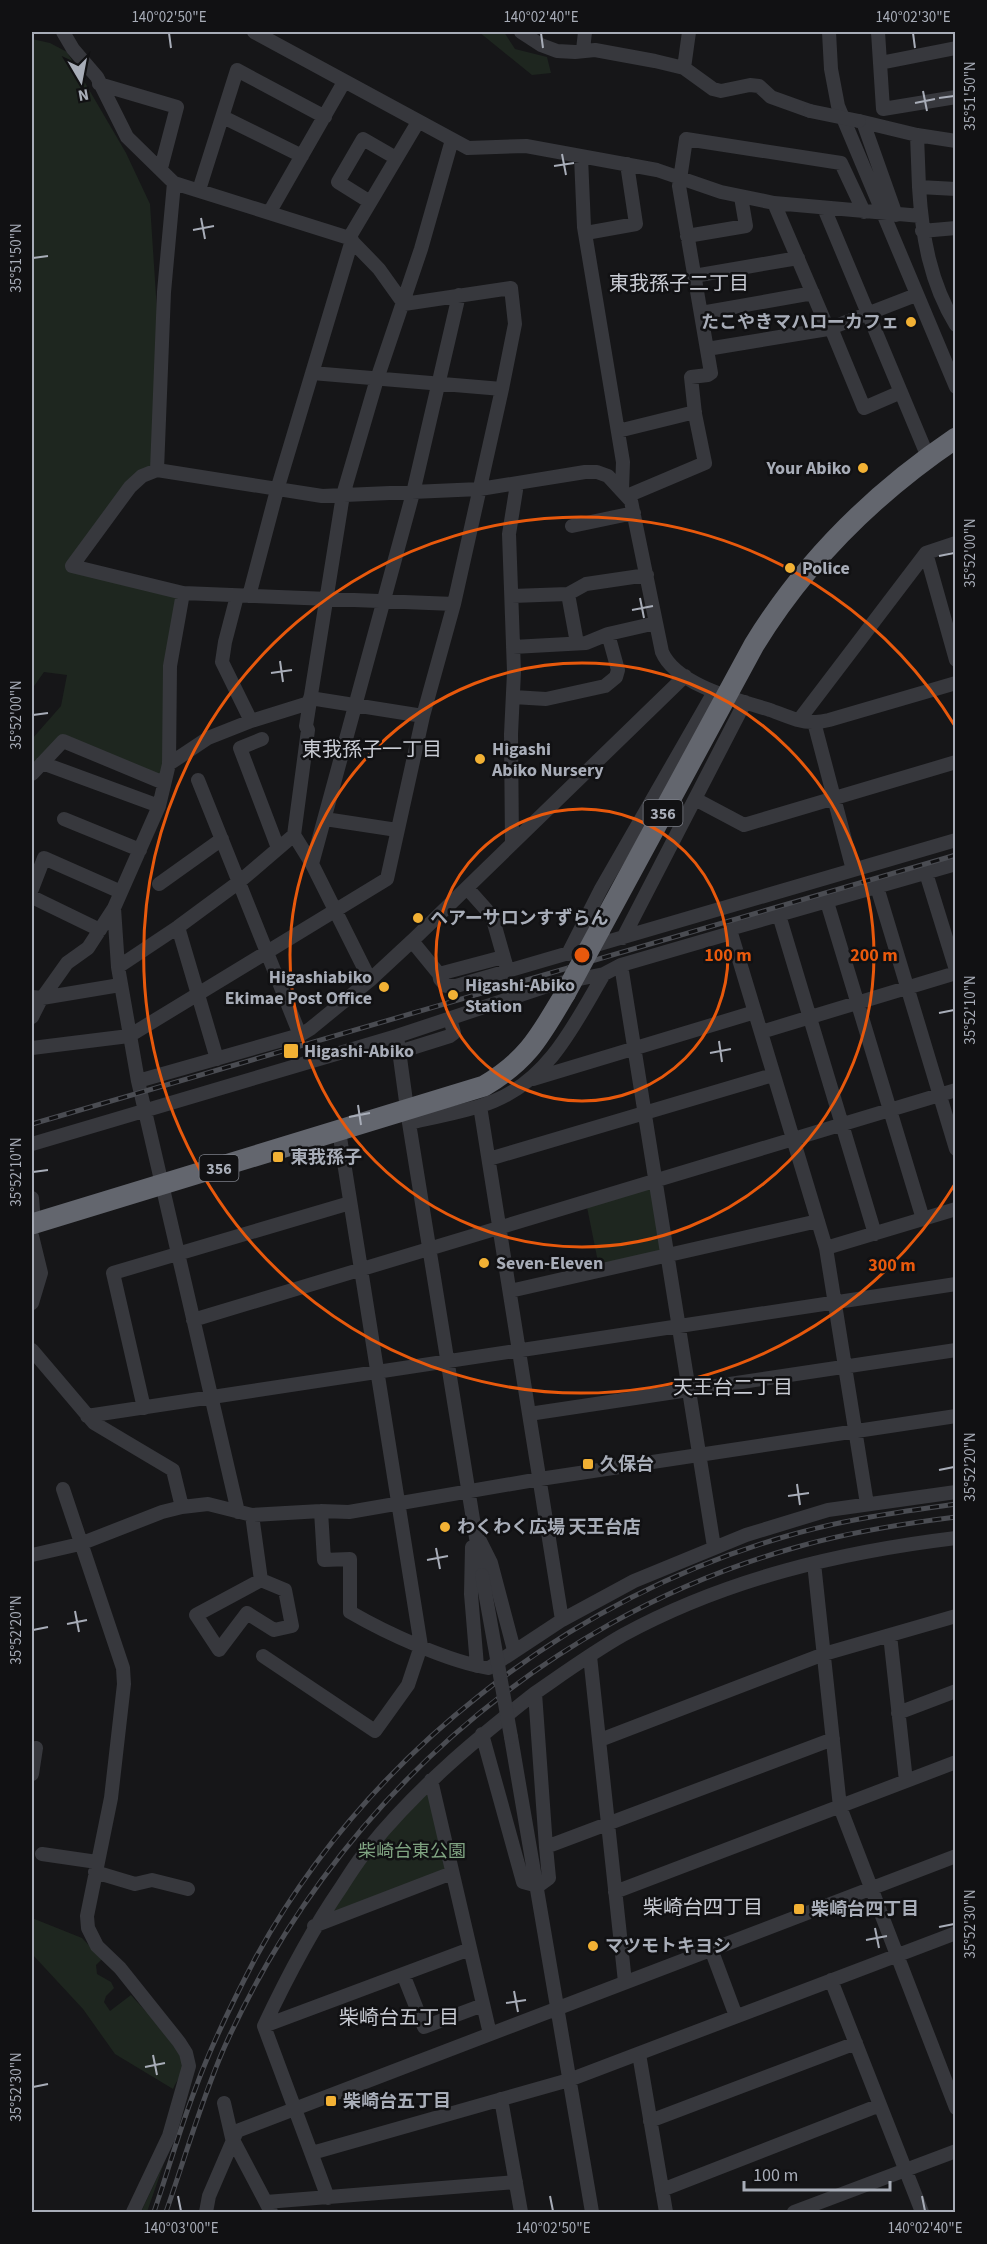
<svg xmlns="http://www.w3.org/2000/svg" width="987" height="2244" viewBox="0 0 987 2244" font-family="'Source Sans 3','Noto Sans JP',sans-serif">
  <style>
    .green { fill: #1e261f }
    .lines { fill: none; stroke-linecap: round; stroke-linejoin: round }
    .minor { stroke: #37383d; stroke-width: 14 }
    .highway { stroke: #63666e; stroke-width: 21 }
    .rail-casing { stroke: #4a4c52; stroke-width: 5 }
    .rail { stroke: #111113; stroke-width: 3; stroke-dasharray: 9; stroke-linecap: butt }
    .minor-bridge { stroke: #37383d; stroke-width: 14 }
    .highway-bridge { stroke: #63666e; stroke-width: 21 }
    .ticks { fill: none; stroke: #a8adb8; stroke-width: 2 }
    .ring { fill: none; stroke: #e8590c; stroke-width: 3 }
    .poi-dot { fill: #f2b134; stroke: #111113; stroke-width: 2 }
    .labels { text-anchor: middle; stroke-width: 5; stroke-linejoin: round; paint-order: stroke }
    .shield { fill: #111113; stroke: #7b7e86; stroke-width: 1.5 }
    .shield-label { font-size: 16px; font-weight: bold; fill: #a8adb8 }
    .poi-label { font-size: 18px; font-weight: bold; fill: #a8adb8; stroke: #111113; text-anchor: start }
    .park-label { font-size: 18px; fill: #7fa381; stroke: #111113 }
    .neighbourhood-label { font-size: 20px; fill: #c9ccd4; stroke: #111113 }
    .centre { fill: #e8590c; stroke: #111113; stroke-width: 3 }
    .ring-label { font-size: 18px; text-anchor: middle; font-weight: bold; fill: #e8590c; stroke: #111113; stroke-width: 5; stroke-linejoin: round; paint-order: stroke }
    .neatline { fill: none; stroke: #a8adb8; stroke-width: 2 }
    .ticks-label { font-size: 15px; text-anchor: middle; fill: #a8adb8 }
  </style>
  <rect width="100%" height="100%" fill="#161618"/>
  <!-- green -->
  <path class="green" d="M479 32H504L515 49 547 57 551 73 532 75Z
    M32 39 50 43 67 52 126 153 150 204 160 357 157 470 130 487 72 565 183 593 164 783 63 741 32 774V739L61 706 67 675 44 672 32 689Z
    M652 1187 662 1253 599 1267 587 1207Z
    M429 1788 448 1870 335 1915 330 1912 362 1865Z
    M32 1918 82 1938 102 1959 96 1965 97 1974 111 1982 114 1988 106 1996 104 2002 110 2011 131 1995C143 2009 185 2050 183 2067 182 2074 176 2082 173 2089L115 2054 83 2009 32 1954Z
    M164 2163 147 2212H141Z"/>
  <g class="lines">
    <!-- minor -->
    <path class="minor" d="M254 32 468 148 526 146 657 170 721 192 774 203 921 216
      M521 32 541 45 557 51 575 52 595 50 655 61 684 68 713 89 721 91 750 85 759 86 771 97 810 111
      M829 32 831 69 838 106 956 387
      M878 32 883 109 956 97
      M583 50 585 32
      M880 63 956 48
      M684 68 689 32
      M99 84 177 107 161 168
      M223 117 302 156
      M859 121 917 135 956 141
      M863 122 896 215
      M917 135 919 187 956 189
      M581 157 584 227 623 462 622 490
      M919 187C922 236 930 283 956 325
      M199 190 237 70 325 117
      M370 202 338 182 363 139 396 158
      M774 203 828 329
      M824 208 928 457
      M269 213 344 82
      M922 231 956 228
      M586 233 636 224 627 164
      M687 236 746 226 741 197
      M349 238 418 122
      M694 276 798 258
      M701 313 813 293
      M831 328 864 408 901 392
      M707 349 828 329 916 295
      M312 373 502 389
      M618 431 695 412
      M157 470 164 292 174 183
      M627 496 705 463 695 414 691 377 708 375 711 373 679 186 686 139 841 163 864 212
      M572 526 634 513
      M926 553 956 660
      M568 594 577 643
      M237 596 225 642 222 662 251 721
      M249 596 277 490 352 240
      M512 596 568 594 586 584 647 575
      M454 604 183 593 72 566 130 487 142 476 157 470 322 496 480 489 585 472H597L608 476 631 501 662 652C676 685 738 700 770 710 784 715 800 723 815 722 820 722 825 721 829 720L956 683
      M513 647 586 643 608 634 656 623
      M513 697 546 699 605 686 616 677 618 670 608 634
      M310 698 423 716
      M799 720 926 553 956 543
      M814 722 853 870
      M262 739 240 748 278 848
      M42 763 159 806
      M169 764 170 666 183 593
      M32 774 63 741 164 783
      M198 780 300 1035
      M695 799 744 825 956 762
      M64 819 140 850
      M325 819 397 830
      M512 844 511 734 514 672 509 534 517 484
      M312 864 413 493 459 295
      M926 873 956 970
      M159 884 222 839
      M877 887 956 1149
      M467 888 492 916 508 972
      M32 889 44 858 121 892
      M32 897 100 930
      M827 902 923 1219
      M114 908 118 967 138 1081 238 1512
      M779 915 875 1234
      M178 927 217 1059
      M731 933 826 1248 867 1504
      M623 938 745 702
      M412 941 439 974 440 979 446 986H456L956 840
      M568 954 601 889 714 692
      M621 965 714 1547
      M118 967 178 927 239 882 294 835
      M439 974 503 957
      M370 980 312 864 294 835 308 730 306 726 343 495 377 379 421 249 452 140
      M32 997 42 998 120 985
      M32 1017 40 1001 67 963 88 948 114 908 159 806 169 764 208 738 251 721 309 703
      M761 1032 956 973
      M397 1036 409 1123 482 1575
      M32 1048 129 1036 387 879 423 716 454 604 502 389 515 324 511 288 404 304 379 269 349 238 174 183 127 137 97 77 73 49 63 32
      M399 1052 450 1036 454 1033 450 1019
      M533 1079 755 1012
      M138 1081 300 1035 310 1029 370 980 412 941 685 676
      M480 1106 529 1414
      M409 1123C437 1116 467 1112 494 1101 550 1078 575 1023 604 974
      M32 1144 397 1036 550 985 604 974 621 965 731 933 733 928 956 864
      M489 1159 773 1075
      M32 1198 34 1223
      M32 1236 41 1273 32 1303
      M826 1248 956 1209
      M510 1291 818 1221
      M193 1320 956 1090
      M32 1350 94 1423 173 1470 182 1507
      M144 1408 113 1273 350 1203
      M87 1416 956 1284
      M63 1489 123 1668 124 1684 111 1798 87 1916 88 1928 97 1946 120 1968 179 2042 186 2053 189 2066 169 2136 133 2212
      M321 1511 324 1560 350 1559V1612C386 1633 449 1662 489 1668L562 1620 634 1581 746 1535 828 1510 956 1492
      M252 1515 261 1580 196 1615 219 1650 247 1613 274 1630 292 1626 285 1590 261 1580
      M480 1541 491 1563 514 1650
      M472 1547 471 1594 477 1666
      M32 1555 80 1544 162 1512 182 1507 208 1504 252 1515 321 1511 349 1512 540 1479 956 1416
      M814 1563 840 1807 956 2108
      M562 1620 529 1414 956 1350
      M890 1635 906 1781
      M263 1656 375 1731 408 1685 421 1646 339 1131
      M590 1656 625 1982
      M898 1713 956 1691
      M482 1734 523 1882 538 1886 549 1878 546 1847
      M511 1737 592 2212
      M833 1739 546 1847 535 1693C564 1673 593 1652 623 1635 726 1579 840 1552 956 1538
      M600 1740 824 1654 956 1616
      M32 1774 36 1748
      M431 1780 490 2034
      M42 1854 97 1862
      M95 1872 135 1884 152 1880 188 1889
      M615 1892 956 1762
      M314 1926 452 1873
      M711 1949 736 2016
      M403 1974 424 2027 483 2005
      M831 1980 922 2212
      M264 2026 470 1949
      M639 2054 666 2212
      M501 2099 521 2212
      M224 2103 232 2138 271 2212
      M650 2121 856 2043
      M312 2153 569 2080 956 1933
      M662 2190 880 2105
      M328 2198 264 2026C287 1977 311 1931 342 1886 350 1874 358 1860 368 1849 416 1789 475 1740 535 1693
      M266 2202 516 2182
      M206 2212 209 2196 237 2131 956 1856
      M794 2212 956 2151"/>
    <!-- highway -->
    <path class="highway" d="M600 929 754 645C806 560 873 494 956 438
      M32 1224 484 1086C528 1060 540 1036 565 994"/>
    <defs>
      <path id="rail" d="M32 1124 956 855
        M154 2212C168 2171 180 2128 196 2087 212 2043 234 1999 256 1957 367 1755 566 1600 787 1536 842 1520 898 1512 956 1504
        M166 2212C185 2158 201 2101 224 2048 331 1809 537 1622 790 1549 844 1533 900 1524 956 1517"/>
    </defs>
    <!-- rail casing -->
    <use href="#rail" class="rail-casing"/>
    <!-- rail -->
    <use href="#rail" class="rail"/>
    <!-- minor-bridge -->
    <path class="minor-bridge" d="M810 111 859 121
      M482 1575 511 1737"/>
    <!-- highway-bridge -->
    <path class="highway-bridge" d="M565 994 600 929"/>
  </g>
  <!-- ticks -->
  <path class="ticks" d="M169 33 171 48M541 33 543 48M913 33 915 48M923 91 927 111M939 98 954 96M915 103 935 99M562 154 566 175M554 166 574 163M201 218 205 239M193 230 214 226M33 258 48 256M939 556 954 553M640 598 644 618M632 610 653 606M280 661 283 682M271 673 292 670M33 715 48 713M939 1013 954 1010M719 1041 722 1062M710 1053 731 1049M358 1105 361 1125M349 1117 370 1113M33 1172 48 1170M939 1470 954 1467M797 1484 800 1505M788 1496 809 1493M436 1548 440 1569M427 1560 448 1556M75 1611 79 1632M67 1624 87 1620M33 1630 48 1627M939 1927 954 1924M875 1928 879 1948M866 1940 887 1936M514 1991 518 2012M506 2003 526 2000M153 2055 157 2075M145 2067 165 2063M33 2087 48 2084M178 2196 181 2211M550 2196 553 2211M922 2196 925 2211"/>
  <!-- distance rings -->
  <g class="ring">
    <circle cx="582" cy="955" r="146"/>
    <circle cx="582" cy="955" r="292"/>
    <path d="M955 1184A438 438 0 1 1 955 726"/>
  </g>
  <!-- markers -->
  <g class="poi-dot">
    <circle cx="911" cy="322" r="6"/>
    <circle cx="863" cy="468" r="6"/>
    <circle cx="790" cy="568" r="6"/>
    <circle cx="480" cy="759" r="6"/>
    <circle cx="418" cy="918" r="6"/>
    <circle cx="384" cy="987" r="6"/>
    <circle cx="453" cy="995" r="6"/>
    <rect x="283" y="1043" width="16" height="16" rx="3"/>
    <rect x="272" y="1151" width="12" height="12" rx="3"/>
    <circle cx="484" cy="1263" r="6"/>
    <rect x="582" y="1458" width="12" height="12" rx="3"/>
    <circle cx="445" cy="1527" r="6"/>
    <rect x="793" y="1903" width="12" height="12" rx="3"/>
    <circle cx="593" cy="1946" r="6"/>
    <rect x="325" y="2095" width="12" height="12" rx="3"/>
  </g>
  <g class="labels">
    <!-- shield labels -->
    <g class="shield">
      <rect x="643.5" y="800" width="39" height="26" rx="4.5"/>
      <rect x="199.5" y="1155" width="39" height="26" rx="4.5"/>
    </g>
    <g class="shield-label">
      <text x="663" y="819">356</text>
      <text x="219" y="1174">356</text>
    </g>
    <!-- poi labels -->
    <g class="poi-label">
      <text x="899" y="328" text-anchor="end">たこやきマハローカフェ</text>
      <text x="851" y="474" text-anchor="end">Your Abiko</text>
      <text x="802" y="574">Police</text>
      <text x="492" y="755">Higashi<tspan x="492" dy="21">Abiko Nursery</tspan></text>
      <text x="430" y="924">ヘアーサロンすずらん</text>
      <text x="372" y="983" text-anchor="end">Higashiabiko<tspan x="372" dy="21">Ekimae Post Office</tspan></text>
      <text x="465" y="991">Higashi-Abiko<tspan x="465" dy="21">Station</tspan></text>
      <text x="304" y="1057">Higashi-Abiko</text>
      <text x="290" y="1163">東我孫子</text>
      <text x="496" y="1269">Seven-Eleven</text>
      <text x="600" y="1470">久保台</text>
      <text x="457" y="1533">わくわく広場 天王台店</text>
      <text x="811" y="1915">柴崎台四丁目</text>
      <text x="605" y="1952">マツモトキヨシ</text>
      <text x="343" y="2107">柴崎台五丁目</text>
    </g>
    <!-- park labels -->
    <g class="park-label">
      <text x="412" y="1857">柴崎台東公園</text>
    </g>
    <!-- neighbourhood labels -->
    <g class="neighbourhood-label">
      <text x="679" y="290">東我孫子二丁目</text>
      <text x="372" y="756">東我孫子一丁目</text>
      <text x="733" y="1394">天王台二丁目</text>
      <text x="703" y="1914">柴崎台四丁目</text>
      <text x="399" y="2024">柴崎台五丁目</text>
    </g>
  </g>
  <circle cx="582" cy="955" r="9" class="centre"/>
  <g class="ring-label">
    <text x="728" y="961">100 m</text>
    <text x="874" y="961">200 m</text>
    <text x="892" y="1271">300 m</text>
  </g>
  <!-- border -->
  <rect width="987" height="2244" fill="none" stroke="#111113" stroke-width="66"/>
  <!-- north arrow -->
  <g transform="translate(81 81) rotate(170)" stroke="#111113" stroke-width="4.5" paint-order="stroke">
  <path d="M0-4.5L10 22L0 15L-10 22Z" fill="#a8adb8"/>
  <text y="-9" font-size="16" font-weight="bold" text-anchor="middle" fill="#a8adb8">N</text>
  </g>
  <!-- scale -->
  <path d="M744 2181v9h146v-9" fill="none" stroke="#a8adb8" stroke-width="3"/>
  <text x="753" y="2181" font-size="18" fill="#a8adb8" stroke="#111113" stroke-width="4.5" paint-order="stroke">100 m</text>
  <rect x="33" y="33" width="921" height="2178" class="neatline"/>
  <g class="ticks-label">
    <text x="169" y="22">140°02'50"E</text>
    <text x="541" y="22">140°02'40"E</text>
    <text x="913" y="22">140°02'30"E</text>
    <text transform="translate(970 96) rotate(-90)" y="5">35°51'50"N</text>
    <text transform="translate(16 258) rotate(-90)" y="5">35°51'50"N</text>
    <text transform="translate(970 553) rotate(-90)" y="5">35°52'00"N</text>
    <text transform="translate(16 715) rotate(-90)" y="5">35°52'00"N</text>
    <text transform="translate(970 1010) rotate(-90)" y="5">35°52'10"N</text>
    <text transform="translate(16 1172) rotate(-90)" y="5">35°52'10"N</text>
    <text transform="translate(970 1467) rotate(-90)" y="5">35°52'20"N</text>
    <text transform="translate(16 1630) rotate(-90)" y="5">35°52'20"N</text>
    <text transform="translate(970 1924) rotate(-90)" y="5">35°52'30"N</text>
    <text transform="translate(16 2087) rotate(-90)" y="5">35°52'30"N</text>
    <text x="181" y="2233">140°03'00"E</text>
    <text x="553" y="2233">140°02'50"E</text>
    <text x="925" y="2233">140°02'40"E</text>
  </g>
</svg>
